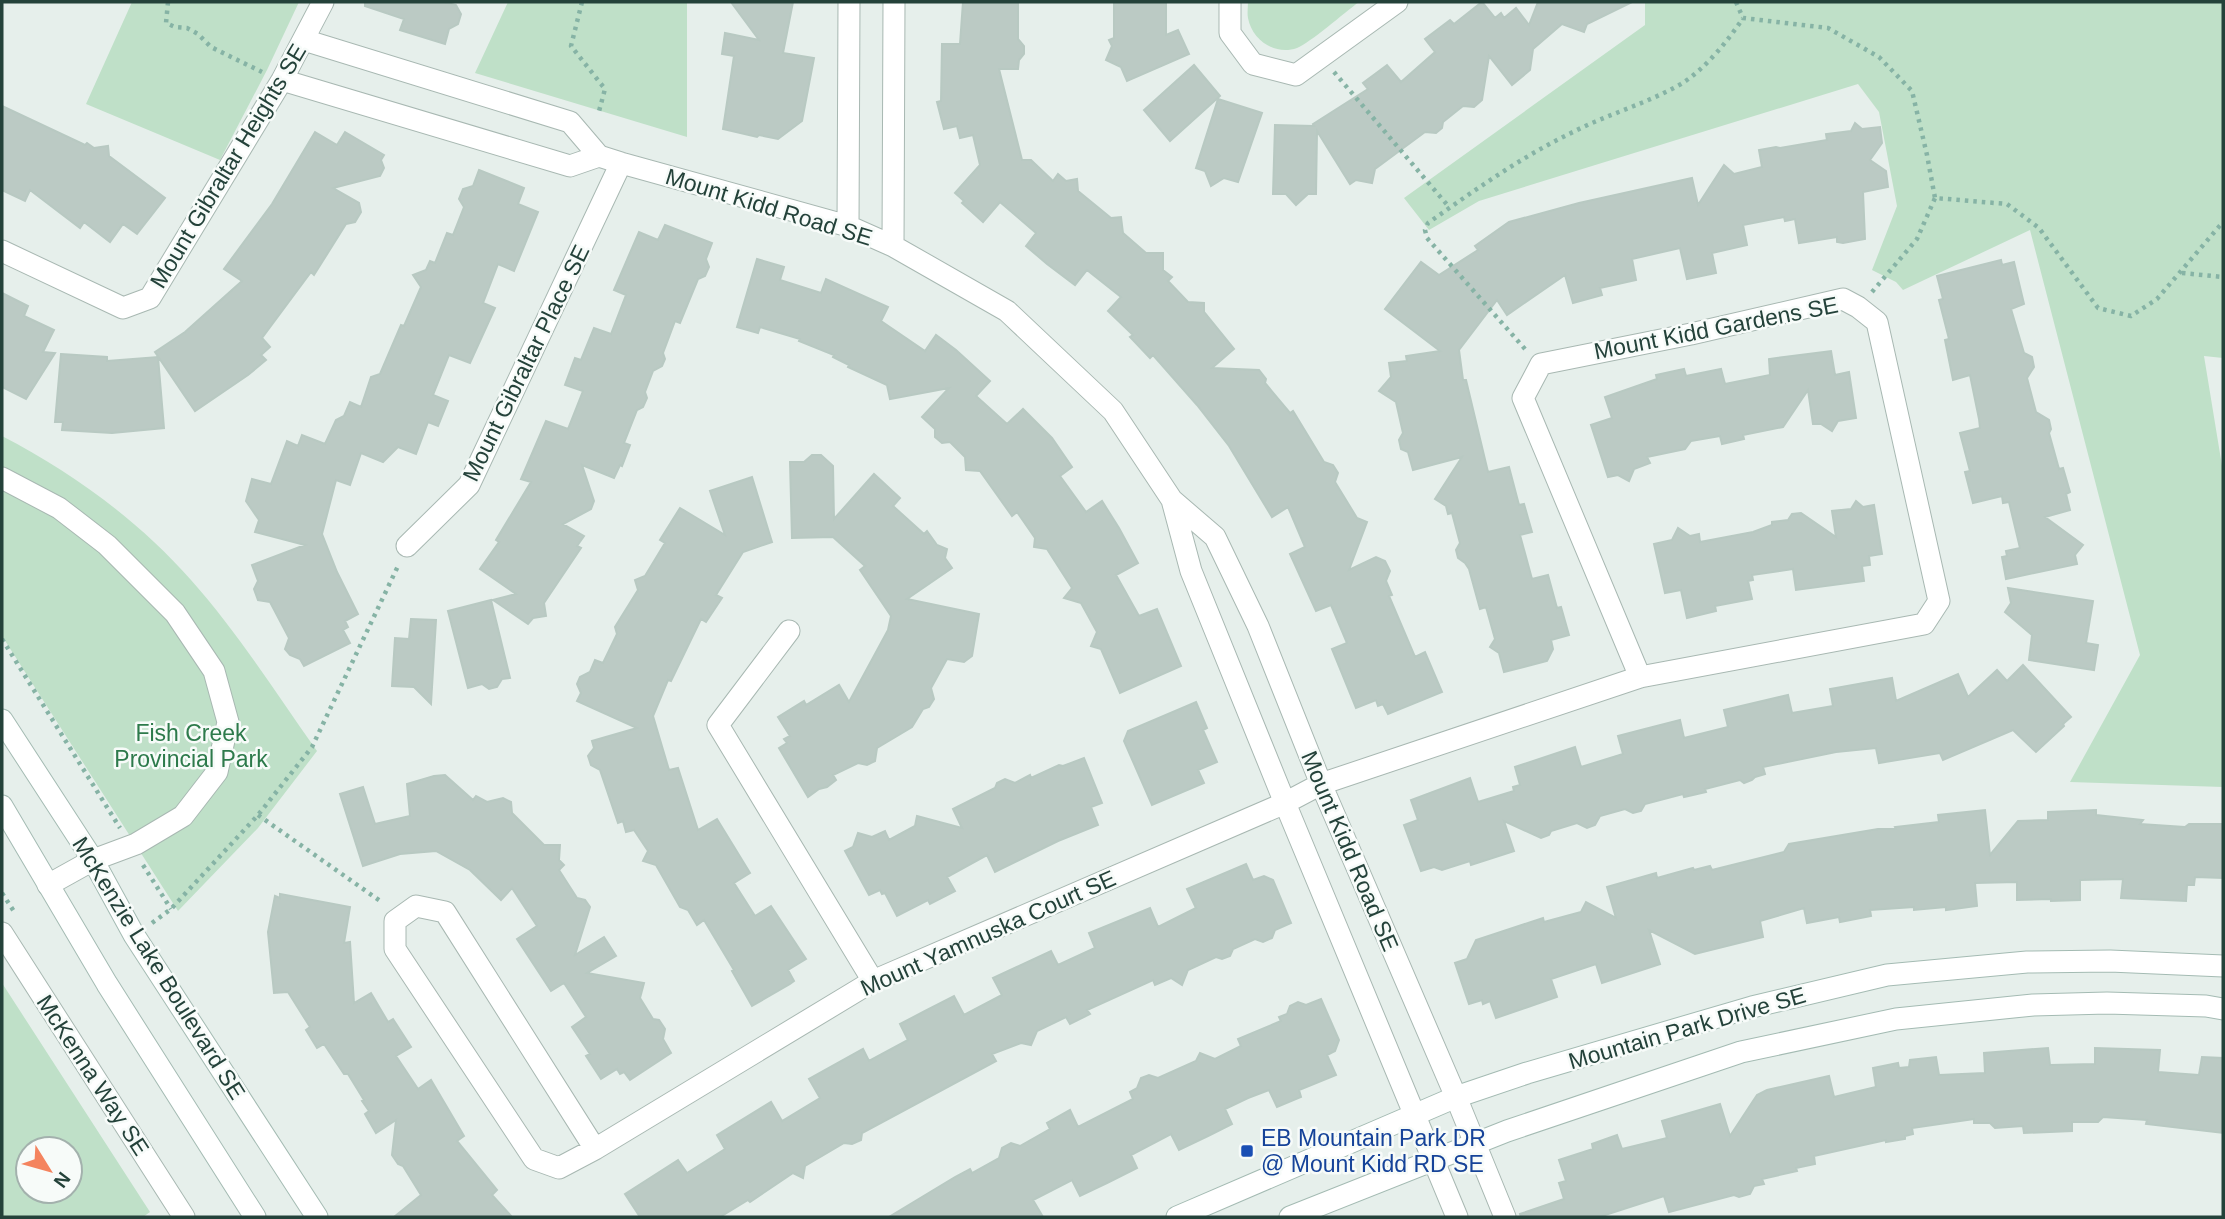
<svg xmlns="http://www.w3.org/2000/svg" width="2225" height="1219" viewBox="0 0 2225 1219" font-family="Arial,sans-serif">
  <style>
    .green { fill: #bfe0c8; fill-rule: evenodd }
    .building { fill: #bbcac4; stroke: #b8c9c2; stroke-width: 2 }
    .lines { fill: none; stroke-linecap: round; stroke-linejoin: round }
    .street-casing { stroke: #a8b8b2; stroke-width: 23 }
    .secondary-casing { stroke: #a4bbb3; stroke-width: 23 }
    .path { stroke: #86b3a5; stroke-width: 4.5; stroke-dasharray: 3.5 5; stroke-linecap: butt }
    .street { stroke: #fff; stroke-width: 21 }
    .secondary { stroke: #fff; stroke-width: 21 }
    .transit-dot { fill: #1a4fb4; stroke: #f7fbf9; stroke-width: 2.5 }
    .labels { text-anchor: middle; stroke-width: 5; stroke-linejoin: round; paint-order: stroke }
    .street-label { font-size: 23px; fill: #24423a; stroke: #f7fbf9 }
    .park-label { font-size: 23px; fill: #2d7a4b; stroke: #f7fbf9 }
    .transit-label { font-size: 23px; fill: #164399; stroke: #f7fbf9; text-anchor: start }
  </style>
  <rect width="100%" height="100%" fill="#e6efeb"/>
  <!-- green -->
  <path class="green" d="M132 2H299L267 70 220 160 86 104Z
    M508 2H687V137L475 73Z
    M1248 2H1359C1345 12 1310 43 1297 48 1275 56 1252 40 1248 18 1247 13 1248 7 1248 2Z
    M1645 2H2223V358L2204 356 2223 472V787L2070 782 2140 655 2030 230 1903 290 1896 282 1872 270 1897 206 1879 112 1858 84 1479 201 1429 230 1404 198 1645 25Z
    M2 436C73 473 138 520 191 580 238 633 276 693 317 751L258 828 178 911 2 636Z
    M2 983 150 1212 143 1217H2ZM70 1149V1191H28V1149Z"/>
  <!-- building -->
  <path class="building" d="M365 2H444L456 5 461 14 458 24 449 29 445 44 400 30 404 19 365 6Z
    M731 2H793L783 53 814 58 802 121 778 139 759 135 757 137 723 129 734 56 722 54 725 33 759 40Z
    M963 2H1018V39L1024 46V54L1019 60 1018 69H999L1022 160H1031L1053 181 1058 174 1066 181 1077 179 1078 191 1111 218 1121 217 1123 233 1146 253H1163V270L1172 277 1168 281 1188 302 1204 303V312L1234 349 1212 368 1259 370 1266 379 1265 383 1290 413 1293 411 1324 462 1333 465 1338 473 1335 482 1357 518 1367 522 1349 570 1376 557 1385 561 1390 571 1386 581 1392 595 1389 596 1415 657 1425 652 1442 692 1388 714 1383 704 1378 706 1376 700 1356 708 1332 649 1347 643 1331 605 1316 611 1290 554 1305 547 1288 507 1272 517 1229 446 1197 405 1153 355 1150 358 1130 337 1133 335 1108 311 1121 297 1087 270 1075 285 1047 264 1026 246 1036 233 1000 202 983 222 962 203 964 201 955 193 980 165 973 135 960 138 957 126 944 129 937 102 941 101 942 44H960Z
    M1114 2H1166V35L1178 30 1189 54 1127 81 1121 67 1106 60 1112 46 1109 40 1114 38Z
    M1482 2 1495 18 1501 13 1504 18 1516 8 1529 25 1538 2H1632L1587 24 1584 32 1562 24 1533 49 1530 70 1512 85 1489 56 1482 100 1474 107 1463 106 1443 122 1442 128 1436 133 1425 132 1375 169 1372 183 1356 180 1350 184 1317 131 1316 194H1308L1296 205 1286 194H1273L1275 125 1314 126 1313 124 1368 89 1363 83 1387 65 1401 82 1435 52 1425 39 1450 20 1454 24Z
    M1194 65 1220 96 1170 141 1144 110Z
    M1218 99 1262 113 1238 182 1224 178 1211 186 1205 171 1196 168Z
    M2 106 85 145 87 143 94 148 108 146 109 156 165 198 137 234 123 224 110 242 84 222 80 228 30 190 25 201 2 190Z
    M1855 123 1862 129 1880 127 1882 143 1870 160 1886 171 1888 187 1863 192 1865 239 1843 243 1837 242V237L1799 243 1795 219 1785 221 1784 217 1743 225 1747 245 1712 253 1716 273 1687 279 1680 248 1632 259 1636 280 1600 288 1602 295 1573 303 1565 275 1507 315 1497 300 1459 350 1463 380H1466L1488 472 1509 467 1519 505 1524 504 1532 532 1520 535 1532 579 1548 575 1557 608 1561 607 1569 635 1551 640 1553 649 1547 661 1504 672 1499 653 1490 647 1495 639 1486 607 1480 609 1469 569 1465 563 1458 558 1456 550 1460 543 1452 513 1448 514 1446 506 1435 499 1462 457 1413 470 1408 452 1401 449 1399 440 1403 433 1396 402 1379 391 1391 377 1389 363 1407 361 1406 356 1440 351 1385 309 1421 262 1439 275 1478 250 1475 246 1509 222 1579 203 1692 178 1698 205 1724 165 1734 174 1762 167 1759 150 1776 147 1780 148 1827 140 1826 134 1851 131Z
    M315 132 337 145 345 132 384 155 381 160 384 168 380 176 333 188 359 203 361 212 355 222 346 224 314 275 311 272 262 338 270 347 261 355 266 360 248 375 195 411 155 352 185 332 242 281 224 269 272 204Z
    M479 170 524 188 518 204 538 212 514 271 498 264 483 303 495 308 470 363 449 355 433 395 448 401 438 426 428 422 416 454 398 447 383 462 361 453 350 485 336 480 322 534 337 572 358 614 345 621 348 627 343 630 350 643 304 666 300 659 290 655 285 649 289 638 270 602 258 600 254 589 258 581 252 565 305 545 255 532 259 520 246 501 252 479 271 484 287 441 298 446 302 435 325 444 336 420 344 416 350 402 361 407 371 377 380 374 401 325 404 326 421 287 413 275 426 270 430 261 435 263 447 233 453 235 464 207 459 199 463 189 473 186Z
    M665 225 712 243 706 259 709 267 705 276 698 279 680 323 675 321 663 353 665 359 662 366 653 371 645 392 647 398 643 407 637 410 624 443 630 445 622 466 620 465 614 478 582 465 594 501 591 509 563 524 584 536 577 546 581 548 544 603 546 616 533 618 528 624 493 600 516 594 480 569 499 542 496 540 531 482 521 479 546 421 568 429 583 391 565 385 575 358 581 360 594 328 611 334 626 295 614 290 639 232 658 240Z
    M757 259 784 267 780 280 821 293 826 279 888 307 881 321 925 351 936 335 956 350 990 381 976 396 1007 424 1023 409 1052 438 1072 467 1060 476 1086 512 1102 501 1119 528 1138 563 1116 575 1139 616 1157 609 1181 666 1120 693 1101 649 1091 646 1097 632 1081 603 1064 598 1072 588 1047 549 1034 547 1035 538 1017 512 1012 516 980 471 966 470 965 457 950 442 942 443 935 437V429L922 417 949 388 890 399 887 385 848 367 849 365 833 357 834 355 799 341 800 339 760 327 758 333 737 327Z
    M2001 260 2002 265 2014 262 2024 304 2011 309 2024 353 2032 357 2034 367 2027 378 2036 412 2049 420 2051 429 2049 433 2059 469 2063 468 2070 492 2066 494 2070 510 2045 517 2083 545 2075 555 2077 564 2006 579 2002 557 2007 556 2006 551 2020 548 2009 502 2003 503 2002 496 1973 503 1965 472 1970 471 1960 433 1980 428 1979 419 1970 375 1953 380 1945 340 1949 339 1939 300 1943 299 1937 276Z
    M2 293 28 306 24 316 54 330 43 352 55 353 26 399 2 387Z
    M1831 351 1835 375 1849 372 1856 418 1838 421 1832 431 1821 424H1813L1808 390 1783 427 1743 435 1744 439 1722 444 1720 436 1691 441 1685 449 1647 457 1650 463 1634 469 1629 481 1618 475 1608 477 1591 425 1612 418 1605 397 1657 379 1656 375 1684 369 1686 376 1721 369 1725 384 1770 375 1769 359Z
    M61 354 107 357V361L158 357 164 428 112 433 62 430 63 422H55Z
    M812 455H821L833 466 834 519 874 474 900 498 893 506 924 534 927 531 937 545 947 549 945 558 952 568 907 599 979 614 972 656 964 662 947 659 931 688 934 699 929 707 923 709 912 727 877 748 875 761 867 765 858 763 833 775 836 780 827 787 819 789 808 797 779 748 787 743 784 739 790 736 778 717 804 701 806 705 839 685 849 702 888 630 891 616 860 570 865 566 833 537 792 538 790 462H804Z
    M752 477 772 542 743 552 716 595 722 598 706 622 701 619 671 681 668 680 653 716 669 770 678 768 698 830 717 819 750 873 734 883 755 916 771 906 806 959 788 970 794 981 790 984 752 1006 732 971 734 970 704 920 697 925 688 910 680 907 656 865 643 861 648 851 634 830 626 832 623 821 618 823 600 770 591 765 588 756 594 748 592 741 637 728 577 701 581 693 577 684 580 677 590 672 595 660 603 663 617 634 615 627 638 590 635 580 645 576 665 543 660 540 680 508 725 535 710 491Z
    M1856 501 1863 507 1874 505 1882 554 1869 556 1870 565 1862 566 1864 581 1796 590 1793 569 1752 575 1753 580 1748 581 1752 599 1715 606 1716 611 1687 618 1681 590 1665 593 1654 544 1672 540 1678 528 1690 536 1699 534 1700 542 1753 532 1772 525V522L1788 520 1792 514 1801 513 1836 537 1832 511 1851 509Z
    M2008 588 2093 601 2086 643 2098 645 2094 670 2029 660 2032 635 2005 612 2011 603Z
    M491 600 510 678 502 679 497 687 489 689 482 684 468 688 448 611Z
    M411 619 436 620 431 704 414 687 392 686 395 638 409 639Z
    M2023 665 2071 717 2063 724 2064 726 2036 752 2013 730 1943 760 1940 753 1879 763 1876 748 1836 752 1763 767 1765 774 1755 777 1752 780 1744 783 1740 780 1705 789 1706 792 1684 797 1683 794 1645 804 1641 811 1633 813 1625 809 1600 816 1595 825 1587 828 1577 823 1551 831 1549 835 1541 838 1504 821 1514 851 1471 865 1470 861 1442 870 1434 867 1421 871 1404 825 1418 820 1411 800 1470 778 1478 802 1514 791 1513 787 1520 785 1515 767 1575 747 1581 767 1623 754 1618 736 1641 730 1680 720 1684 738 1728 727 1724 710 1788 695 1792 713 1833 706 1830 689 1892 678 1896 701 1958 674 1968 697 1997 670 2007 681Z
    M1196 702 1207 728 1203 730 1217 762 1198 770 1204 783 1152 805 1124 741 1128 731Z
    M1084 758 1102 803 1091 807 1098 825 1058 841 995 872 987 855 947 877 955 891 930 904 928 900 897 916 885 893 882 894 880 890 869 895 845 851 853 847 858 833 872 837 885 831 889 840 915 826 917 816 962 828 953 809 995 788 997 783 1005 779 1015 783 1030 775 1031 778 1059 765 1063 766Z
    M445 775 473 800 476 796 487 802 503 798 511 802 512 813 544 845H560L559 860 564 865 559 870 577 898 585 900 590 907 575 955 604 937 616 956 587 973 644 983 640 998 653 1019 659 1020 665 1029 663 1039 671 1053 630 1080 624 1072 620 1074 617 1069 601 1079 586 1056 590 1054 572 1027 586 1017 564 983 551 991 517 939 537 926 512 888 501 900 470 870 436 851 400 854 363 866 340 794 363 787 375 824 410 816 407 784 434 776Z
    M1985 810 1990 855 2018 821 2048 820V812L2096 810V815L2143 820 2140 824 2185 827 2189 824H2223V878L2195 877 2194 885H2187L2186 901 2121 898 2123 879 2080 880V900L2051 901V899L2017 900V882L1975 883 1977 906 1946 910V907L1914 910V907L1870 910 1871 916 1840 922 1839 917 1807 923 1804 908 1760 921 1763 937 1695 954 1649 930 1660 964 1602 983 1596 964 1551 979 1557 997 1496 1018 1490 1001 1483 1004 1482 1000 1469 1004 1455 963 1467 959 1476 940 1543 918 1544 922 1581 912 1586 902 1616 918 1607 887 1656 873 1657 878 1693 868 1694 870 1710 866 1712 870 1784 852 1789 844 1878 829H1896L1895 827 1939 822 1938 815Z
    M1246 864 1253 880 1264 876 1273 880 1291 923 1275 930 1272 938 1263 942 1255 939 1233 949 1230 956 1222 959 1216 957 1188 970 1182 985 1171 978 1155 985 1153 980 1087 1010 1090 1014 1070 1024 1066 1017 1037 1031 1031 1045 1021 1043 992 1054 996 1061 862 1133 861 1140 852 1144 844 1143 805 1166 803 1178 793 1173 750 1202 748 1200 720 1217H640L625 1194 678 1160 687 1173 725 1149 717 1135 771 1102 782 1121 820 1098 809 1079 863 1049 869 1061 908 1040 900 1024 925 1011 954 996 964 1015 1002 995 993 978 1051 951 1058 965 1095 948 1089 933 1150 908 1158 927 1196 908 1187 889Z
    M280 894 350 907 344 943 350 942 354 1003 371 993 388 1022 393 1019 411 1047 396 1056 418 1089 431 1080 464 1136 457 1141 497 1190 492 1195 512 1217H394L421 1195 403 1166 398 1164 392 1155 396 1120 376 1133 365 1114 369 1111 362 1101 364 1100 348 1074H344L324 1044 317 1048 306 1030 310 1027 288 992 274 993 268 932 275 896 280 898Z
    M1321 999 1339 1040 1335 1051 1327 1055 1336 1075 1299 1090 1301 1097 1277 1107 1269 1090 1248 1098 1225 1109 1232 1124 1208 1136 1179 1150 1171 1134 1131 1155 1137 1168 1107 1183 1080 1196 1072 1180 1033 1200 1043 1217H889L955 1177 970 1169 972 1173 999 1158 1002 1148 1011 1143 1020 1146 1050 1129 1047 1123 1070 1110 1078 1127 1133 1099 1130 1092 1137 1088 1141 1078 1149 1075 1158 1078 1196 1061 1200 1053 1215 1059 1241 1046 1238 1039 1281 1021 1279 1017 1287 1014 1290 1006 1298 1002 1306 1005Z
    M2048 1048 2050 1065 2095 1064V1048L2160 1050 2158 1072 2199 1075 2202 1057 2223 1058V1133L2146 1124 2147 1120 2103 1117 2098 1122H2072V1131L2024 1133 2023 1126 1995 1128 1990 1123H1974V1119L1912 1128 1913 1134 1905 1136V1139L1886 1142V1140L1814 1156 1815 1164 1796 1168 1797 1171 1762 1179 1764 1184 1754 1186 1750 1194 1739 1197 1734 1195 1669 1212 1664 1196 1599 1217H1521L1520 1214 1564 1199 1559 1183 1566 1181 1559 1160 1593 1149 1592 1144 1617 1135 1622 1149 1667 1138 1662 1121 1720 1104 1730 1136 1757 1095 1767 1090 1829 1076 1834 1097 1876 1087 1873 1068 1898 1063 1899 1068 1909 1067 1910 1060 1936 1057 1939 1075 1985 1073 1984 1053Z"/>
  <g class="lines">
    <defs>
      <path id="street" d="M1230 2V33L1253 64 1296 75 1397 2
        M304 40 570 122 599 156 621 163 848 226 893 246 1007 311 1113 411 1172 500 1215 537 1258 626 1321 784 1456 1097 1505 1217
        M282 80 570 166 599 156
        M848 226 849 2
        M893 246 894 2
        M2 251 123 308 150 298 282 80 323 2
        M2 478 59 508 107 545 175 613 214 671 228 722 217 772 183 816 136 844 93 860 48 885
        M1172 500 1191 571 1285 803 1457 1217
        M407 546 469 485 621 163
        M789 631 718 725 873 981
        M2 933 184 1217
        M595 1149 445 912 416 906 395 921V949L534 1159 559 1168 595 1149 873 981 1285 803 1321 784 1640 677 1924 624 1939 601 1877 322 1858 307 1843 299 1691 334 1541 364 1523 398 1640 677"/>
      <path id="secondary" d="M2 720 93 860 134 935 317 1217
        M2 806 107 984 255 1217
        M1177 1217 1456 1097 1527 1073 1752 1007 1887 975 2027 962 2110 961 2223 966
        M1290 1217 1507 1131 1741 1052 1896 1019 2033 1005 2107 1003 2206 1006 2223 1009"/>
    </defs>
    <!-- street casing -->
    <use href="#street" class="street-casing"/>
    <!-- secondary casing -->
    <use href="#secondary" class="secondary-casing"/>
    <!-- path -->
    <path class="path" d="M168 2 166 23 175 27 187 28 198 34 211 47 262 72
      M582 2 571 46 605 89 598 115
      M1736 2 1743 18 1828 28 1879 57 1912 91 1927 155 1935 198 2007 204 2039 228 2098 308 2131 316 2157 299 2223 222
      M1334 72 1449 207
      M2182 273 2223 277
      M1872 292 1917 239 1935 198
      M1525 349 1427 238 1425 230 1428 223C1475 190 1521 157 1573 132 1608 114 1646 104 1681 84 1704 70 1728 41 1743 18
      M2 639 120 828
      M258 815 383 903
      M143 865 171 909
      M2 893 15 913
      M152 923 171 909 258 815 312 747 398 566"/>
    <!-- street -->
    <use href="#street" class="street"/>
    <!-- secondary -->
    <use href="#secondary" class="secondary"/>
  </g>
  <!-- markers -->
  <rect class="transit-dot" x="1240" y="1144" width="14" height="14" rx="3.5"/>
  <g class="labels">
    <!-- street labels -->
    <g class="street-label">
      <text transform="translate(228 166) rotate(-59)" y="8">Mount Gibraltar Heights SE</text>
      <text transform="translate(769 207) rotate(17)" y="8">Mount Kidd Road SE</text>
      <text transform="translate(1716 328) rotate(-11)" y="8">Mount Kidd Gardens SE</text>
      <text transform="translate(526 363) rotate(-64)" y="8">Mount Gibraltar Place SE</text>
      <text transform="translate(1350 851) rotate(67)" y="8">Mount Kidd Road SE</text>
      <text transform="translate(988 933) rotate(-24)" y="8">Mount Yamnuska Court SE</text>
      <text transform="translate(159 968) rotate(58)" y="8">McKenzie Lake Boulevard SE</text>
      <text transform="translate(1687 1028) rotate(-16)" y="8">Mountain Park Drive SE</text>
      <text transform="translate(93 1075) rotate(57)" y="8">McKenna Way SE</text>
    </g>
    <!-- park labels -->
    <g class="park-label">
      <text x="191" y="741">Fish Creek<tspan x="191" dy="26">Provincial Park</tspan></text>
    </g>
    <!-- transit labels -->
    <g class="transit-label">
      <text x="1261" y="1146">EB Mountain Park DR<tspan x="1261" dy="26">@ Mount Kidd RD SE</tspan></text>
    </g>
  </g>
  <!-- border -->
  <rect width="2225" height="1219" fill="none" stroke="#24423a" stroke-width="7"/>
  <!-- north arrow -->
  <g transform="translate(49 1170) rotate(127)"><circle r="33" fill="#f7fbf9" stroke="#a3b1ad" stroke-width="2"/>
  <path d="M0-5L12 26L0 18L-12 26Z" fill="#f4845f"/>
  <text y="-10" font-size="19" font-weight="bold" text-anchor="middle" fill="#24423a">N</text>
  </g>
</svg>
